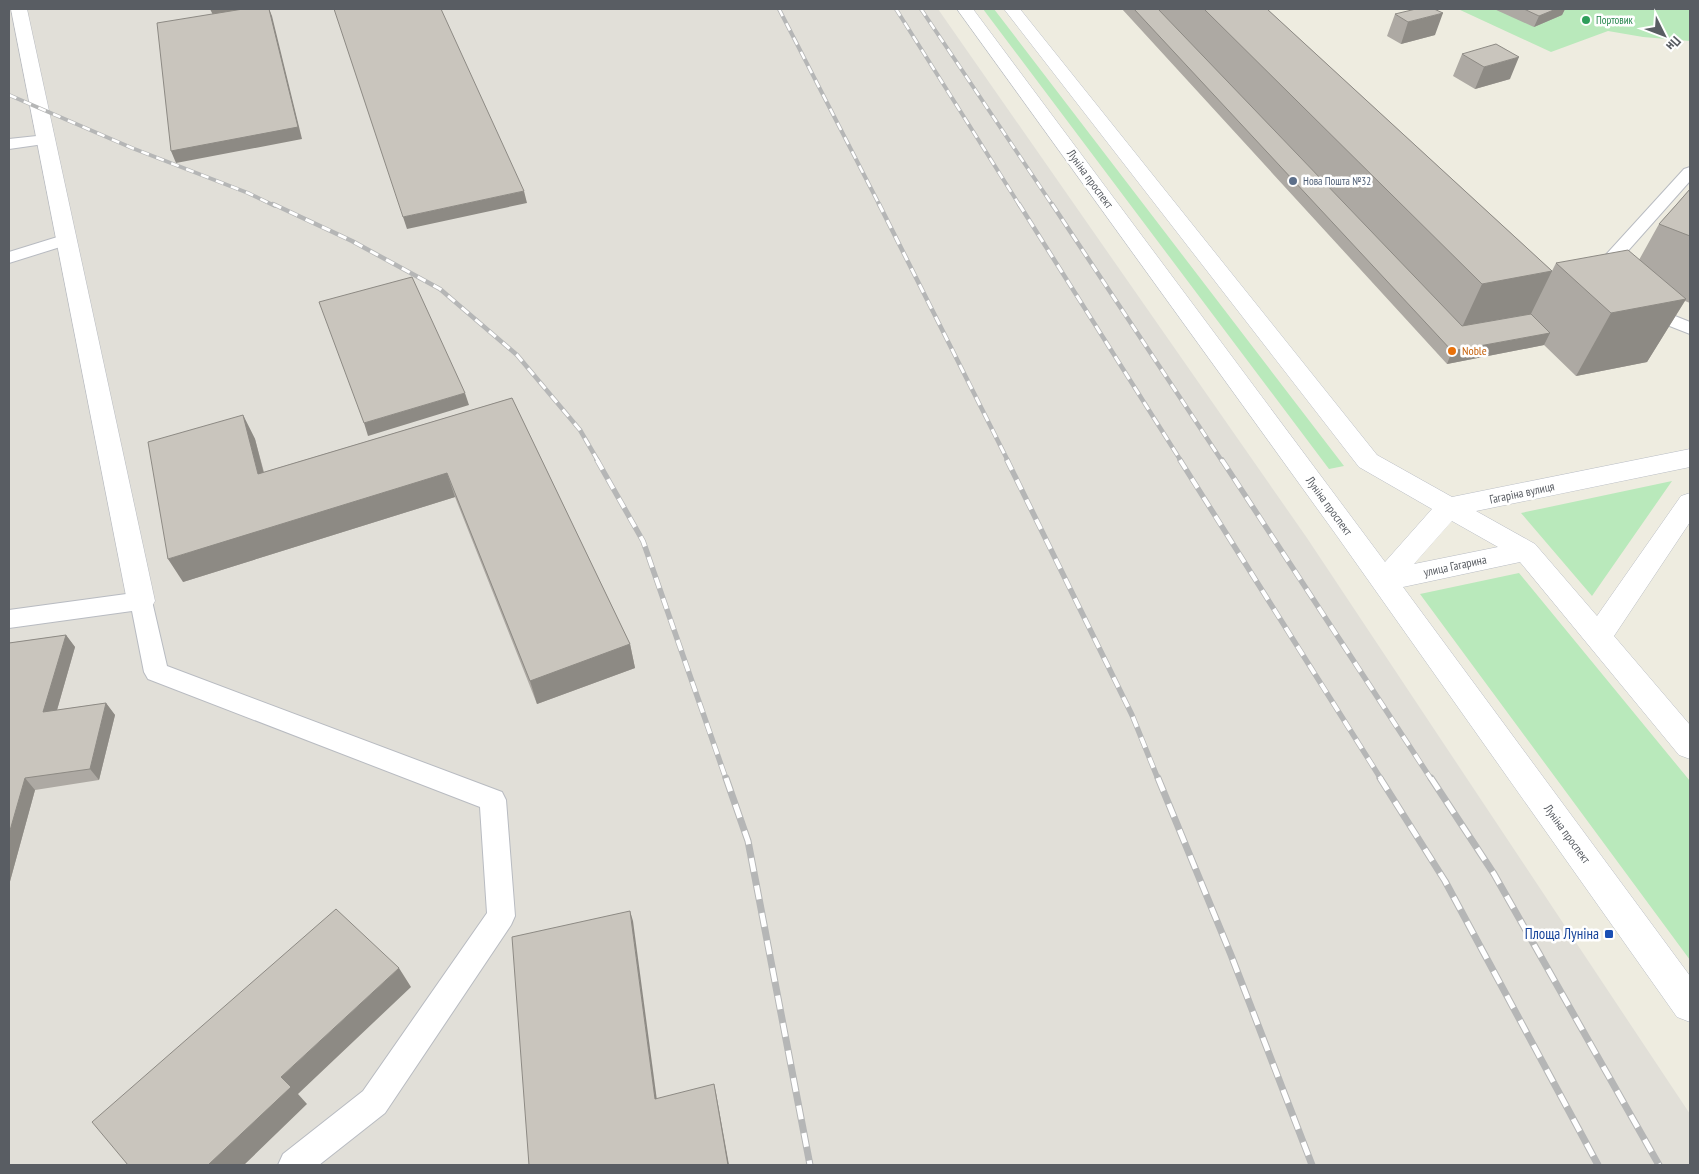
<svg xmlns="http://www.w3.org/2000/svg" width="1699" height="1174" viewBox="0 0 1699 1174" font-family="'PT Sans Narrow',sans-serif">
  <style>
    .industrial { fill: #e1dfd8 }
    .green { fill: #b9e9bb }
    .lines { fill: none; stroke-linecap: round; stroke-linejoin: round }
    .lane-casing { stroke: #b8bbc1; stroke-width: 2 }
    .street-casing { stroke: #b8bbc1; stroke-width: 1 }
    .secondary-casing { stroke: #b9bdc4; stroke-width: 1 }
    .lane { fill: #fff; fill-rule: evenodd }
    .street { fill: #fff; fill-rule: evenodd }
    .secondary { fill: #fff; fill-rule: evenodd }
    .rail-far3-casing { stroke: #b5b6b6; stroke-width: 4 }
    .rail-far2-casing { stroke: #b5b6b6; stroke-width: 4.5 }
    .rail-far1-casing { stroke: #b5b6b6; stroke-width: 5.5 }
    .rail-casing { stroke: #b5b6b6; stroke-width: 7 }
    .rail-far3 { stroke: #fff; stroke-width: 2.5; stroke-dasharray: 8; stroke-linecap: butt }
    .rail-far2 { stroke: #fff; stroke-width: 3; stroke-dasharray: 9; stroke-linecap: butt }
    .rail-far1 { stroke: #fff; stroke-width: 4; stroke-dasharray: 11; stroke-linecap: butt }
    .rail { stroke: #fff; stroke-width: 5; stroke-dasharray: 14; stroke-linecap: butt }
    .wall { fill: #ada9a3 }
    .shaded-wall { fill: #8d8a84 }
    .building { fill: #c9c5bd; stroke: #8d8a84 }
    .leisure-dot { fill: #2e9e5b; stroke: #fff; stroke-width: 2 }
    .service-dot { fill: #5c6f8a; stroke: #fff; stroke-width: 2 }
    .food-dot { fill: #e8710a; stroke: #fff; stroke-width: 2 }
    .transit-dot { fill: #1a4fb4; stroke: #fff; stroke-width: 2 }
    .labels { text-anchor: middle; stroke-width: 5; stroke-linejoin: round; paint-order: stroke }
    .far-leisure-label { font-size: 11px; fill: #27864d; stroke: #fff; text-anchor: start }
    .far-service-label { font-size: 11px; fill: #4e5e75; stroke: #fff; text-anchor: start }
    .street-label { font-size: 12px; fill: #595d63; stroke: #fff }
    .food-label { font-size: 12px; fill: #c56008; stroke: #fff; text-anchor: start }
    .near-transit-label { font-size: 15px; fill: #164399; stroke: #fff; text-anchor: end }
  </style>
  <rect width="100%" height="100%" fill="#eeece0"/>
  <!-- industrial -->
  <path class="industrial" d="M9 9H938L1307 538 1690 1114V1165H9Z"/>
  <!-- green -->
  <path class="green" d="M983 9H994L1344 466 1329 469Z
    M1458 9H1690V41L1643 37 1608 31 1551 52Z
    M1672 481 1592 596 1521 513Z
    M1519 573 1690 781V960L1420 594Z"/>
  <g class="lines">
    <defs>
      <path id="lane" d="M46 135 51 137 54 140 51 143 9 149V139Z
        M1690 167V181L1603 279 1597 280 1591 279 1588 275 1591 271 1684 169Z
        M67 234 73 235 75 239 73 243 9 263V252Z
        M1645 304 1690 322V334L1639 314 1636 310 1639 306Z
        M141 592 149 595 152 601 167 666 502 792 506 800 515 916 511 925 385 1113 319 1165H278L283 1154 363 1091 487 913 480 807 148 679 144 672 132 611 9 628V610Z"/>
      <path id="street" d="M11 9H27L155 601 151 608 141 612 131 608 127 601Z"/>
      <path id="secondary" d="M957 9H973L1385 562 1432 509 1359 467 1004 9H1020L1377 455 1452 497 1690 449V467L1476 511 1535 544 1597 616 1681 496 1690 493V522L1614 636 1690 725V759L1679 755 1520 562 1403 587 1690 976V1022L1677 1017 1337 536ZM1452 521 1498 547 1414 564Z"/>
    </defs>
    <!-- lane casing -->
    <use href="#lane" class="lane-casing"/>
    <!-- street casing -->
    <use href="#street" class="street-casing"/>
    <!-- secondary casing -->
    <use href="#secondary" class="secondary-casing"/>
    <!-- lane -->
    <use href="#lane" class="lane"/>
    <!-- street -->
    <use href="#street" class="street"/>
    <!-- secondary -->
    <use href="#secondary" class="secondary"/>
    <defs>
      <path id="rail-far3" d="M779 9 880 206
        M896 9 1020 206
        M921 9 1053 206
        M9 95 132 148 248 193 275 206"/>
      <path id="rail-far2" d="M273 204 352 241 440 289 517 355 580 430 598 461
        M879 204 1008 461
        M1019 204 1181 461
        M1052 204 1222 461"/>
      <path id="rail-far1" d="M597 460 643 541 726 779
        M1007 460 1132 715 1158 779
        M1180 460 1381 779
        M1222 460 1431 779"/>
      <path id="rail" d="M726 778 748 841 810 1165
        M1158 778 1231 955 1312 1165
        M1380 778 1445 881 1598 1165
        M1431 778 1494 874 1659 1165"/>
    </defs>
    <!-- rail-far3 casing -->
    <use href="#rail-far3" class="rail-far3-casing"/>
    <!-- rail-far2 casing -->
    <use href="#rail-far2" class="rail-far2-casing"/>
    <!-- rail-far1 casing -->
    <use href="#rail-far1" class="rail-far1-casing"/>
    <!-- rail casing -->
    <use href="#rail" class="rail-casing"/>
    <!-- rail-far3 -->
    <use href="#rail-far3" class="rail-far3"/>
    <!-- rail-far2 -->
    <use href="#rail-far2" class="rail-far2"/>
    <!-- rail-far1 -->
    <use href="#rail-far1" class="rail-far1"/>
    <!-- rail -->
    <use href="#rail" class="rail"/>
  </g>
  <!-- wall -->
  <path class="wall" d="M1122 9H1267L1552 271 1556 263 1639 260 1659 224 1690 189V303L1685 301 1647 362 1576 376 1544 345 1447 364Z
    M1494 9H1565L1562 15 1534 27Z
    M1395 14 1435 35 1401 44 1387 36Z
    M1462 54 1510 79 1475 89 1453 76Z
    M512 398 630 644 635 668 537 704 455 497 183 582 243 415 255 439 264 472Z
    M66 635 75 647 57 710 106 703 115 715 99 780 35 790 9 885V643Z"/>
  <!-- shaded-wall -->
  <path class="shaded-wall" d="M210 9H253L214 17Z
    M269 9 272 16 302 139 176 163 171 151Z
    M1556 9H1565L1562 15 1534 27 1539 16Z
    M1443 13 1435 35 1401 44 1408 22Z
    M1519 57 1510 79 1475 89 1484 67Z
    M524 191 527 203 407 229 403 217Z
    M1552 271 1525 326 1457 338 1482 284Z
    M1686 299 1647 362 1576 376 1611 313Z
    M1550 333 1544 345 1447 364 1452 351Z
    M465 393 469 405 368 436 364 423Z
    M243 415 255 439 270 498 258 474Z
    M447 473 455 497 183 582 168 559Z
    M66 635 75 647 53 724 43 712Z
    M630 644 635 668 537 704 530 681Z
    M106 703 115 715 99 780 90 769Z
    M25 778 35 790 9 885V834Z
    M630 911 633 921 658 1108 655 1099Z
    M399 968 411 987 298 1094 307 1104 244 1165H208L281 1077Z
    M714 1084 716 1093 729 1165H727Z"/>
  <!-- building -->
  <path class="building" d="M243 9H269L298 127 171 151 157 23Z
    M334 9H441L524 191 403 217Z
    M1134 9H1158L1462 326 1531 314 1550 333 1452 351Z
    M1204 9H1267L1552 271 1482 284Z
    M1416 9H1434L1443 13 1408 22 1395 14Z
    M1524 9H1556L1539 16Z
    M1496 44 1519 57 1484 67 1462 54Z
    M1690 189V236L1659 224 1677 204Z
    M1628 250 1686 299 1611 313 1556 263Z
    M412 277 465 393 364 423 319 302Z
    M512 398 630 644 530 681 447 473 168 559 148 442 243 415 258 474Z
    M66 635 43 712 106 703 90 769 25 778 9 834V643Z
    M336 909 399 968 281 1077 291 1087 208 1165H128L92 1122Z
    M630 911 655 1099 714 1084 728 1165H529L512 937Z"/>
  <!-- markers -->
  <circle class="leisure-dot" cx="1586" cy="20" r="5"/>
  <circle class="service-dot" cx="1293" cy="181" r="5"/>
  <circle class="food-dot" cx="1452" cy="351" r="5"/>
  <rect class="transit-dot" x="1604" y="929" width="10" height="10" rx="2.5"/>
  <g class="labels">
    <!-- far-leisure labels -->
    <g class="far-leisure-label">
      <text x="1596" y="24">Портовик</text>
    </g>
    <!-- far-service labels -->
    <g class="far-service-label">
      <text x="1303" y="185">Нова Пошта №32</text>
    </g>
    <!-- street labels -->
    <g class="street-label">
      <text transform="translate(1090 179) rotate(54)" y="4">Луніна проспект</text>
      <text transform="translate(1522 493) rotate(-12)" y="4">Гагаріна вулиця</text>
      <text transform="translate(1329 506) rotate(54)" y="4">Луніна проспект</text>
      <text transform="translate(1455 566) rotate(-12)" y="4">улица Гагарина</text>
      <text transform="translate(1567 834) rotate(54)" y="4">Луніна проспект</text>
    </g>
    <!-- food labels -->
    <g class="food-label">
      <text x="1462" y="355">Noble</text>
    </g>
    <!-- near-transit labels -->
    <g class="near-transit-label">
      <text x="1599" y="939">Площа Луніна</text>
    </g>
  </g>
  <!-- border -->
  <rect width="1699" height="1174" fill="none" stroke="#595d63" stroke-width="20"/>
  <!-- north arrow -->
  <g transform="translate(1664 35) rotate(132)" stroke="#ffffff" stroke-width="4" paint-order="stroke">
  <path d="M0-4L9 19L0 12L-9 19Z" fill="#595d63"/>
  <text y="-8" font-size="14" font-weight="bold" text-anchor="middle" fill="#595d63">Пн</text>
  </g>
</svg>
